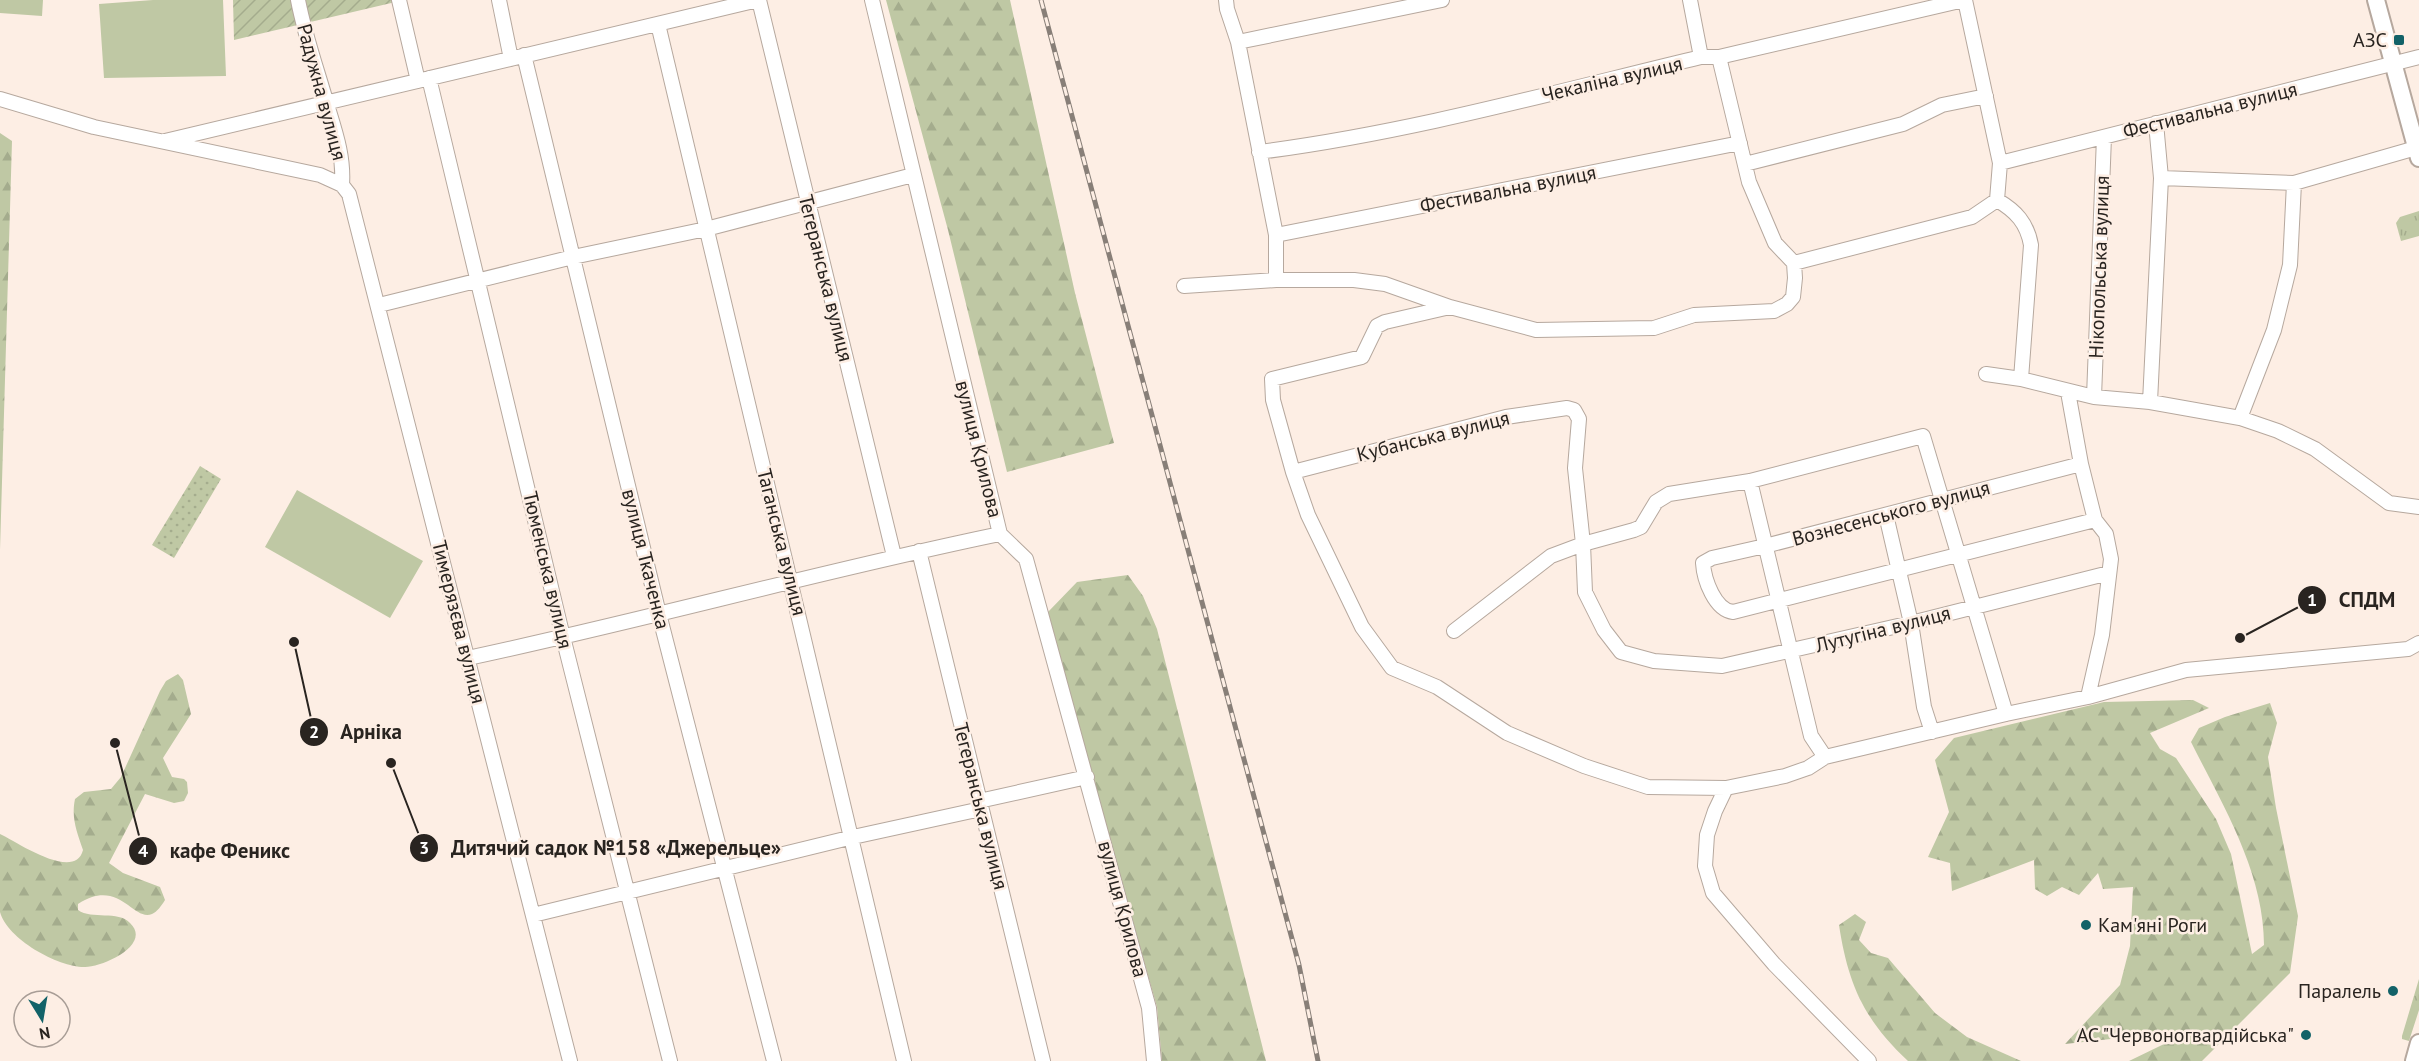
<svg xmlns="http://www.w3.org/2000/svg" width="2419" height="1061" viewBox="0 0 2419 1061" font-family="'PT Sans',sans-serif">
  <style>
    .grass { fill: url(#grass-tufts) }
    .forest { fill: url(#forest-firs) }
    .park { fill: url(#park-dots) }
    .garden { fill: url(#garden-furrows) }
    .pitch { fill: #bfc8a4 }
    .lines { fill: none; stroke-linecap: round; stroke-linejoin: round }
    .minor-casing { stroke: #b6a89e; stroke-width: 16 }
    .major-casing { stroke: #b6a89e; stroke-width: 20 }
    .minor { stroke: #fff; stroke-width: 14 }
    .major { stroke: #fff; stroke-width: 16 }
    .rail-casing { stroke: #887f78; stroke-width: 5 }
    .rail { stroke: #fdeee4; stroke-width: 3; stroke-dasharray: 9; stroke-linecap: butt }
    .poi-dot { fill: #126268; stroke: #fdeee4; stroke-width: 2 }
    .labels { text-anchor: middle; stroke-width: 5; stroke-linejoin: round; paint-order: stroke }
    .poi-label { font-size: 20px; fill: #292420; stroke: #fdeee4; text-anchor: end }
    .street-label { font-size: 20px; fill: #292420; stroke: #fdeee4 }
    .leader { fill: none; stroke: #292420; stroke-width: 2 }
    .callout-dot { fill: #292420; stroke: #fdeee4; stroke-width: 2 }
    .mark-label { font-size: 18px; text-anchor: middle; font-weight: bold; fill: #fff }
    .callout-label { font-size: 21px; text-anchor: middle; font-weight: bold; fill: #292420; stroke: #fdeee4; stroke-width: 5; stroke-linejoin: round; paint-order: stroke }
  </style>
  <defs>
    <pattern id="grass-tufts" width="24" height="20" patternUnits="userSpaceOnUse" patternTransform="scale(1.5)"><rect width="24" height="20" fill="#bfc8a4"/><path d="M3 7l-1-3M5 7V3M7 7l1-3M15 17l-1-3M17 17v-4M19 17l1-3" fill="none" stroke="#a4ac8d"/></pattern>
    <pattern id="forest-firs" width="22" height="20" patternUnits="userSpaceOnUse" patternTransform="scale(1.5)"><rect width="22" height="20" fill="#bfc8a4"/><path d="M5 1l3.5 6h-7zM16 11l3.5 6h-7z" fill="#a4ac8d"/></pattern>
    <pattern id="park-dots" width="8" height="8" patternUnits="userSpaceOnUse" patternTransform="scale(1.5)"><rect width="8" height="8" fill="#bfc8a4"/><path d="M2 2h.1M6 6h.1" fill="none" stroke="#a4ac8d" stroke-width="1.8" stroke-linecap="round"/></pattern>
    <pattern id="garden-furrows" width="10" height="10" patternUnits="userSpaceOnUse" patternTransform="scale(1.5)"><rect width="10" height="10" fill="#bfc8a4"/><path d="M-1 1l2-2M0 10L10 0M9 11l2-2" fill="none" stroke="#a4ac8d"/></pattern>
  </defs>
  <rect width="100%" height="100%" fill="#fdeee4"/>
  <!-- grass -->
  <path class="grass" d="M2419 211V236L2401 241 2396 223 2400 217Z
    M2419 979V1010L2410 1038 2409 1041 2402 1039V1036Z"/>
  <!-- forest -->
  <path class="forest" d="M886 0H1010L1075 293 1114 443 1007 472 948 230Z
    M0 133 12 141 0 550Z
    M1128 575 1143 596 1157 629 1266 1061H1162L1157 1007 1092 778 1048 612 1077 582Z
    M178 674 183 680 191 714 163 758 172 777 184 779 187 782 188 793 184 801 174 803 145 794 109 863 123 873 160 887 165 900C162 905 157 912 152 914 133 922 119 877 78 904V910C92 920 118 910 130 923 153 945 101 968 84 967 58 967 7 939 0 912 0 905 0 896 0 889 0 870 0 852 0 834 17 842 75 882 83 850 77 832 71 818 75 799L84 792 111 789 121 777 160 691 166 681Z
    M2193 700 2209 708 2150 733 2160 749 2176 758 2216 819 2231 854 2252 954 2264 945C2264 872 2223 806 2191 742L2199 728 2225 717 2270 703 2277 723 2268 757 2276 808 2298 916 2290 973 2202 1061H2129L2193 1030 2065 1044 2120 985 2130 946 2133 887 2103 889 2098 873 2079 895 2062 887 2047 896 2035 889 2034 860 1952 891 1950 863 1928 857 1949 812 1935 760 1954 738 2104 702Z
    M1855 914 1866 922 1859 940 1871 953 1888 958 1935 1013 1967 1037 2021 1061H1908C1864 1020 1848 984 1839 925Z"/>
  <!-- park -->
  <path class="park" d="M200 466 221 479 174 558 152 545Z"/>
  <!-- garden -->
  <path class="garden" d="M233 0H404L234 40Z"/>
  <!-- pitch -->
  <path class="pitch" d="M0 0H43L42 16 0 13Z
    M153 0H223L226 76 104 78 99 4Z
    M297 490 423 561 390 618 265 547Z"/>
  <g class="lines">
    <defs>
      <path id="minor" d="M298 0C305 37 318 72 328 108 336 134 344 158 342 185
        M399 0 418 81
        M499 0 511 59
        M759 0 894 556
        M872 0 1000 534 1026 559 1149 1008 1154 1061
        M1226 0 1227 9 1238 42 1276 235V280
        M1690 0 1701 57
        M1965 0 2000 163 1997 200C2016 211 2027 223 2031 245L2021 379
        M658 24 904 1061
        M1238 42 1442 0
        M524 55 659 614 774 1061
        M429 78 563 637 670 1061
        M0 99 94 127 320 175 342 185 349 194 570 1061
        M165 141 758 0
        M1259 152C1408 133 1555 92 1701 57H1719L1964 0
        M2000 163 2419 57
        M1745 164 1903 124 1942 105 1986 96
        M2161 178 2294 183 2416 148
        M1276 235 1740 143
        M1794 263 1972 217 1997 200
        M1184 286 1276 280H1354L1385 284 1450 307 1536 330 1654 328 1694 315 1774 311 1787 304 1793 297 1795 278 1794 263 1775 243 1749 182 1719 57
        M379 305 573 257 706 229 913 175
        M1450 307 1385 322 1377 326 1362 357 1272 379 1273 400 1293 472 1308 515 1362 627 1392 668 1437 687 1507 733 1584 766 1648 787 1726 788 1785 776 1808 768 1825 757 2006 714 2088 697 2186 670 2408 649 2419 643
        M1986 374 2021 379 2094 397 2150 402 2240 418 2278 431 2315 449 2389 503 2419 507
        M2068 392 2081 464 2095 520 2106 534 2111 559 2102 635 2088 697
        M2094 397 2104 137
        M2150 402 2161 178 2156 123
        M2240 418 2274 330 2290 265 2294 183
        M2081 464 1765 546 1712 558 1703 563C1704 580 1715 610 1733 612L2095 520
        M1293 472 1506 417 1567 408 1574 410 1579 419 1575 468 1583 544 1585 592 1604 630 1621 652 1654 661 1722 666 1911 623 2109 573
        M1750 481 1811 736 1825 757
        M1886 515 1911 623 1924 707 1932 732
        M919 551 1043 1061
        M1454 631 1551 556 1583 544 1634 530 1641 527 1656 502 1669 494 1750 481 1923 436 2006 714
        M468 658C646 620 821 571 1000 534
        M1726 788 1715 811 1707 835 1705 866 1713 893 1774 964 1869 1061
        M979 801 1087 777
        M533 915 853 837 981 809"/>
      <path id="major" d="M2376 0 2419 158
        M2414 1061 2419 1043"/>
    </defs>
    <!-- minor casing -->
    <use href="#minor" class="minor-casing"/>
    <!-- major casing -->
    <use href="#major" class="major-casing"/>
    <!-- minor -->
    <use href="#minor" class="minor"/>
    <!-- major -->
    <use href="#major" class="major"/>
    <defs>
      <path id="rail" d="M1041 0 1299 965 1318 1061"/>
    </defs>
    <!-- rail casing -->
    <use href="#rail" class="rail-casing"/>
    <!-- rail -->
    <use href="#rail" class="rail"/>
  </g>
  <!-- markers -->
  <g class="poi-dot">
    <rect x="2393" y="34" width="12" height="12" rx="3"/>
    <circle cx="2086" cy="925" r="6"/>
    <circle cx="2393" cy="991" r="6"/>
    <circle cx="2306" cy="1035" r="6"/>
  </g>
  <g class="labels">
    <!-- poi labels -->
    <g class="poi-label">
      <text x="2387" y="47">АЗС</text>
      <text x="2098" y="932" text-anchor="start">Кам'яні Роги</text>
      <text x="2381" y="998">Паралель</text>
      <text x="2294" y="1042">АС "Червоногвардійська"</text>
    </g>
    <!-- street labels -->
    <g class="street-label">
      <text transform="translate(1612 79) rotate(-13)" y="7">Чекаліна вулиця</text>
      <text transform="translate(322 92) rotate(75)" y="7">Радужна вулиця</text>
      <text transform="translate(2210 110) rotate(-14)" y="7">Фестивальна вулиця</text>
      <text transform="translate(1508 189) rotate(-11)" y="7">Фестивальна вулиця</text>
      <text transform="translate(2099 267) rotate(-88)" y="7">Нікопольська вулиця</text>
      <text transform="translate(826 278) rotate(76)" y="7">Тегеранська вулиця</text>
      <text transform="translate(1433 436) rotate(-14)" y="7">Кубанська вулиця</text>
      <text transform="translate(979 449) rotate(76)" y="7">вулиця Крилова</text>
      <text transform="translate(1891 513) rotate(-15)" y="7">Вознесенського вулиця</text>
      <text transform="translate(782 542) rotate(76)" y="7">Таганська вулиця</text>
      <text transform="translate(646 559) rotate(76)" y="7">вулиця Ткаченка</text>
      <text transform="translate(548 570) rotate(77)" y="7">Тюменська вулиця</text>
      <text transform="translate(459 622) rotate(76)" y="7">Тимерязєва вулиця</text>
      <text transform="translate(1883 629) rotate(-14)" y="7">Лутугіна вулиця</text>
      <text transform="translate(981 806) rotate(76)" y="7">Тегеранська вулиця</text>
      <text transform="translate(1123 909) rotate(75)" y="7">вулиця Крилова</text>
    </g>
  </g>
  <!-- callouts -->
  <path class="leader" d="M2240 638L2312 600M294 642L314 732M391 763L424 848M115 743L143 851"/>
  <g class="callout-dot">
    <circle cx="2240" cy="638" r="6"/>
    <circle cx="294" cy="642" r="6"/>
    <circle cx="391" cy="763" r="6"/>
    <circle cx="115" cy="743" r="6"/>
    <circle cx="2312" cy="600" r="15"/>
    <circle cx="314" cy="732" r="15"/>
    <circle cx="424" cy="848" r="15"/>
    <circle cx="143" cy="851" r="15"/>
  </g>
  <g class="mark-label">
    <text x="2312" y="606">1</text>
    <text x="314" y="738">2</text>
    <text x="424" y="854">3</text>
    <text x="143" y="857">4</text>
  </g>
  <g class="callout-label">
    <text x="2367" y="607">СПДМ</text>
    <text x="371" y="739">Арніка</text>
    <text x="616" y="855">Дитячий садок №158 «Джерельце»</text>
    <text x="230" y="858">кафе Феникс</text>
  </g>
  <!-- north arrow -->
  <g transform="translate(42 1019) rotate(169)"><circle r="28" fill="#fdeee4" stroke="#a89d96" stroke-width="1.5"/>
  <path d="M0-4.5L10 22L0 15L-10 22Z" fill="#126268"/>
  <text y="-9" font-size="16" font-weight="bold" text-anchor="middle" fill="#292420">N</text>
  </g>
</svg>
